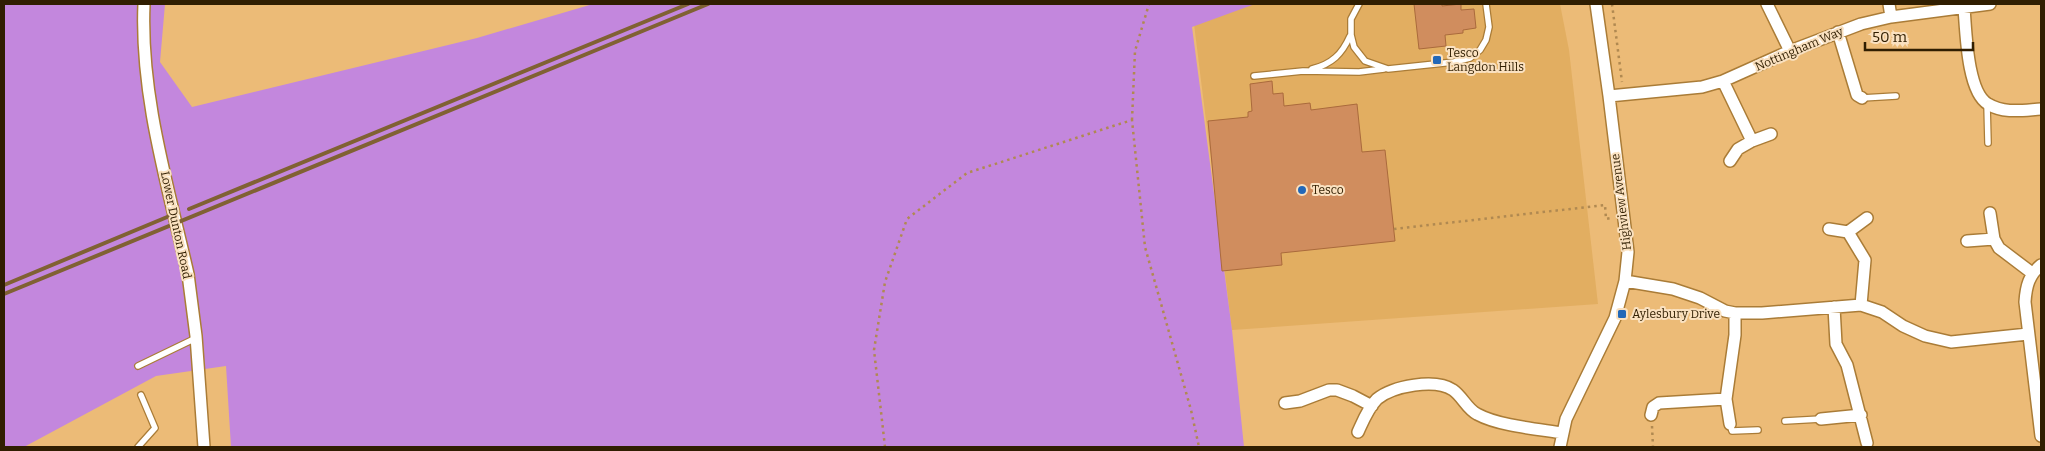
<svg xmlns="http://www.w3.org/2000/svg" width="2045" height="451" viewBox="0 0 2045 451" font-family="Bitter,serif">
  <style>
    .built { fill: #e2ae61 }
    .green { fill: #c387dd }
    .building { fill: #d08d5e; stroke: #aa6a3c }
    .lines { fill: none; stroke-linecap: round; stroke-linejoin: round }
    .lane-casing { stroke: #aa7c37; stroke-width: 8 }
    .street-casing { stroke: #aa7c37; stroke-width: 14 }
    .path { stroke: #b08951; stroke-width: 2.5; stroke-dasharray: 2.5 4; stroke-linecap: butt }
    .lane { stroke: #fff; stroke-width: 5.5 }
    .street { stroke: #fff; stroke-width: 11 }
    .rail { stroke: #806133; stroke-width: 4 }
    .poi-dot { fill: #2268b8; stroke: #fae1c0; stroke-width: 2 }
    .labels { text-anchor: middle; stroke-width: 4; stroke-linejoin: round; paint-order: stroke }
    .street-label { font-size: 12px; fill: #301e01; stroke: #fae1c0 }
    .poi-label { font-size: 12px; fill: #301e01; stroke: #fae1c0; text-anchor: start }
  </style>
  <rect width="100%" height="100%" fill="#ecbb77"/>
  <!-- built -->
  <path class="built" d="M1250 4H1560L1569 50 1598 304 1232 330 1194 24Z"/>
  <!-- green -->
  <path class="green" d="M4 4H165L160 62 192 107 477 38 593 4H1255L1192 27 1232 330 1244 447H231L226 366 156 376 24 447H4Z"/>
  <!-- building -->
  <path class="building" d="M1414 4H1442V6L1461 4V10L1474 9 1476 28 1463 30V33L1445 35 1446 46 1419 49Z
    M1272 81 1273 94 1283 93 1284 106 1310 103 1311 110 1357 104 1362 152 1385 150 1395 241 1281 253 1282 265 1222 271 1208 121 1248 117V112L1252 111 1250 84Z"/>
  <g class="lines">
    <defs>
      <path id="lane" d="M1359 4 1351 19V35L1354 47 1365 61 1388 69 1454 62 1470 58 1480 50 1486 40 1489 27 1486 4
        M1312 69C1332 64 1342 54 1350 36
        M1254 76 1303 71 1359 72 1384 69
        M1862 98 1896 96
        M1987 104 1988 143
        M138 366 196 338
        M1785 421 1821 419
        M1730 424 1732 431 1758 430
        M138 447 155 428 141 395"/>
      <path id="street" d="M144 4C140 95 168 186 188 274L196 336 204 447
        M1767 4 1790 51
        M1889 4 1891 17
        M1964 8C1966 31 1967 92 1988 104 2004 114 2024 110 2041 109
        M1838 32 1857 95 1862 98
        M1723 81 1752 141 1738 149 1730 161
        M1609 96 1702 87 1723 81 1790 51 1861 24 1891 17 1990 4
        M1752 141 1771 134
        M1990 213 1994 239 1999 248 2032 273
        M1829 229 1848 232 1865 260 1861 305
        M1848 232 1867 218
        M1967 241 1994 239
        M2041 265C2029 275 2026 286 2025 302L2041 436
        M1625 281 1673 289 1700 298 1725 311 1735 313H1762L1861 305 1882 312 1903 326 1925 336 1951 342 2028 334
        M1834 307 1836 344 1847 365 1867 443
        M1285 403 1300 401 1329 390H1337L1353 396 1372 406
        M1651 415 1653 407 1659 403 1726 399
        M1821 419 1861 415
        M1730 424 1726 399 1735 335V313
        M1358 432C1363 421 1368 408 1377 399 1393 386 1435 378 1453 390 1462 396 1467 409 1477 414 1499 426 1538 429 1563 433
        M1560 447 1566 419 1615 318 1625 281 1628 252 1609 96 1596 4"/>
    </defs>
    <!-- lane casing -->
    <use href="#lane" class="lane-casing"/>
    <!-- street casing -->
    <use href="#street" class="street-casing"/>
    <!-- path -->
    <path class="path" d="M1612 4 1622 82
      M1132 120 1135 51 1149 4
      M1394 229 1605 205 1606 219 1611 218
      M1652 426 1653 447
      M885 447 874 350 885 282 907 219 967 173 1132 120 1145 247 1191 410 1199 447"/>
    <!-- lane -->
    <use href="#lane" class="lane"/>
    <!-- street -->
    <use href="#street" class="street"/>
    <!-- rail -->
    <path class="rail" d="M189 209 688 4
      M4 285 172 215
      M4 294 708 4"/>
  </g>
  <!-- markers -->
  <g class="poi-dot">
    <rect x="1432" y="55" width="10" height="10" rx="2.5"/>
    <circle cx="1302" cy="190" r="5"/>
    <rect x="1617" y="309" width="10" height="10" rx="2.5"/>
  </g>
  <g class="labels">
    <!-- street labels -->
    <g class="street-label">
      <text transform="translate(1799 49) rotate(-23)" y="4">Nottingham Way</text>
      <text transform="translate(1621 202) rotate(-97)" y="4">Highview Avenue</text>
      <text transform="translate(176 225) rotate(78)" y="4">Lower Dunton Road</text>
    </g>
    <!-- poi labels -->
    <g class="poi-label">
      <text x="1447" y="57">Tesco<tspan x="1447" dy="14">Langdon Hills</tspan></text>
      <text x="1312" y="194">Tesco</text>
      <text x="1632" y="318">Aylesbury Drive</text>
    </g>
  </g>
  <!-- border -->
  <rect width="2045" height="451" fill="none" stroke="#301e01" stroke-width="10"/>
  <!-- scale -->
  <path d="M1865 42v8h108v-8" fill="none" stroke="#301e01" stroke-width="2.5"/>
  <text x="1872" y="42" font-size="15" fill="#301e01" stroke="#fae1c0" stroke-width="4" paint-order="stroke">50 m</text>
</svg>
